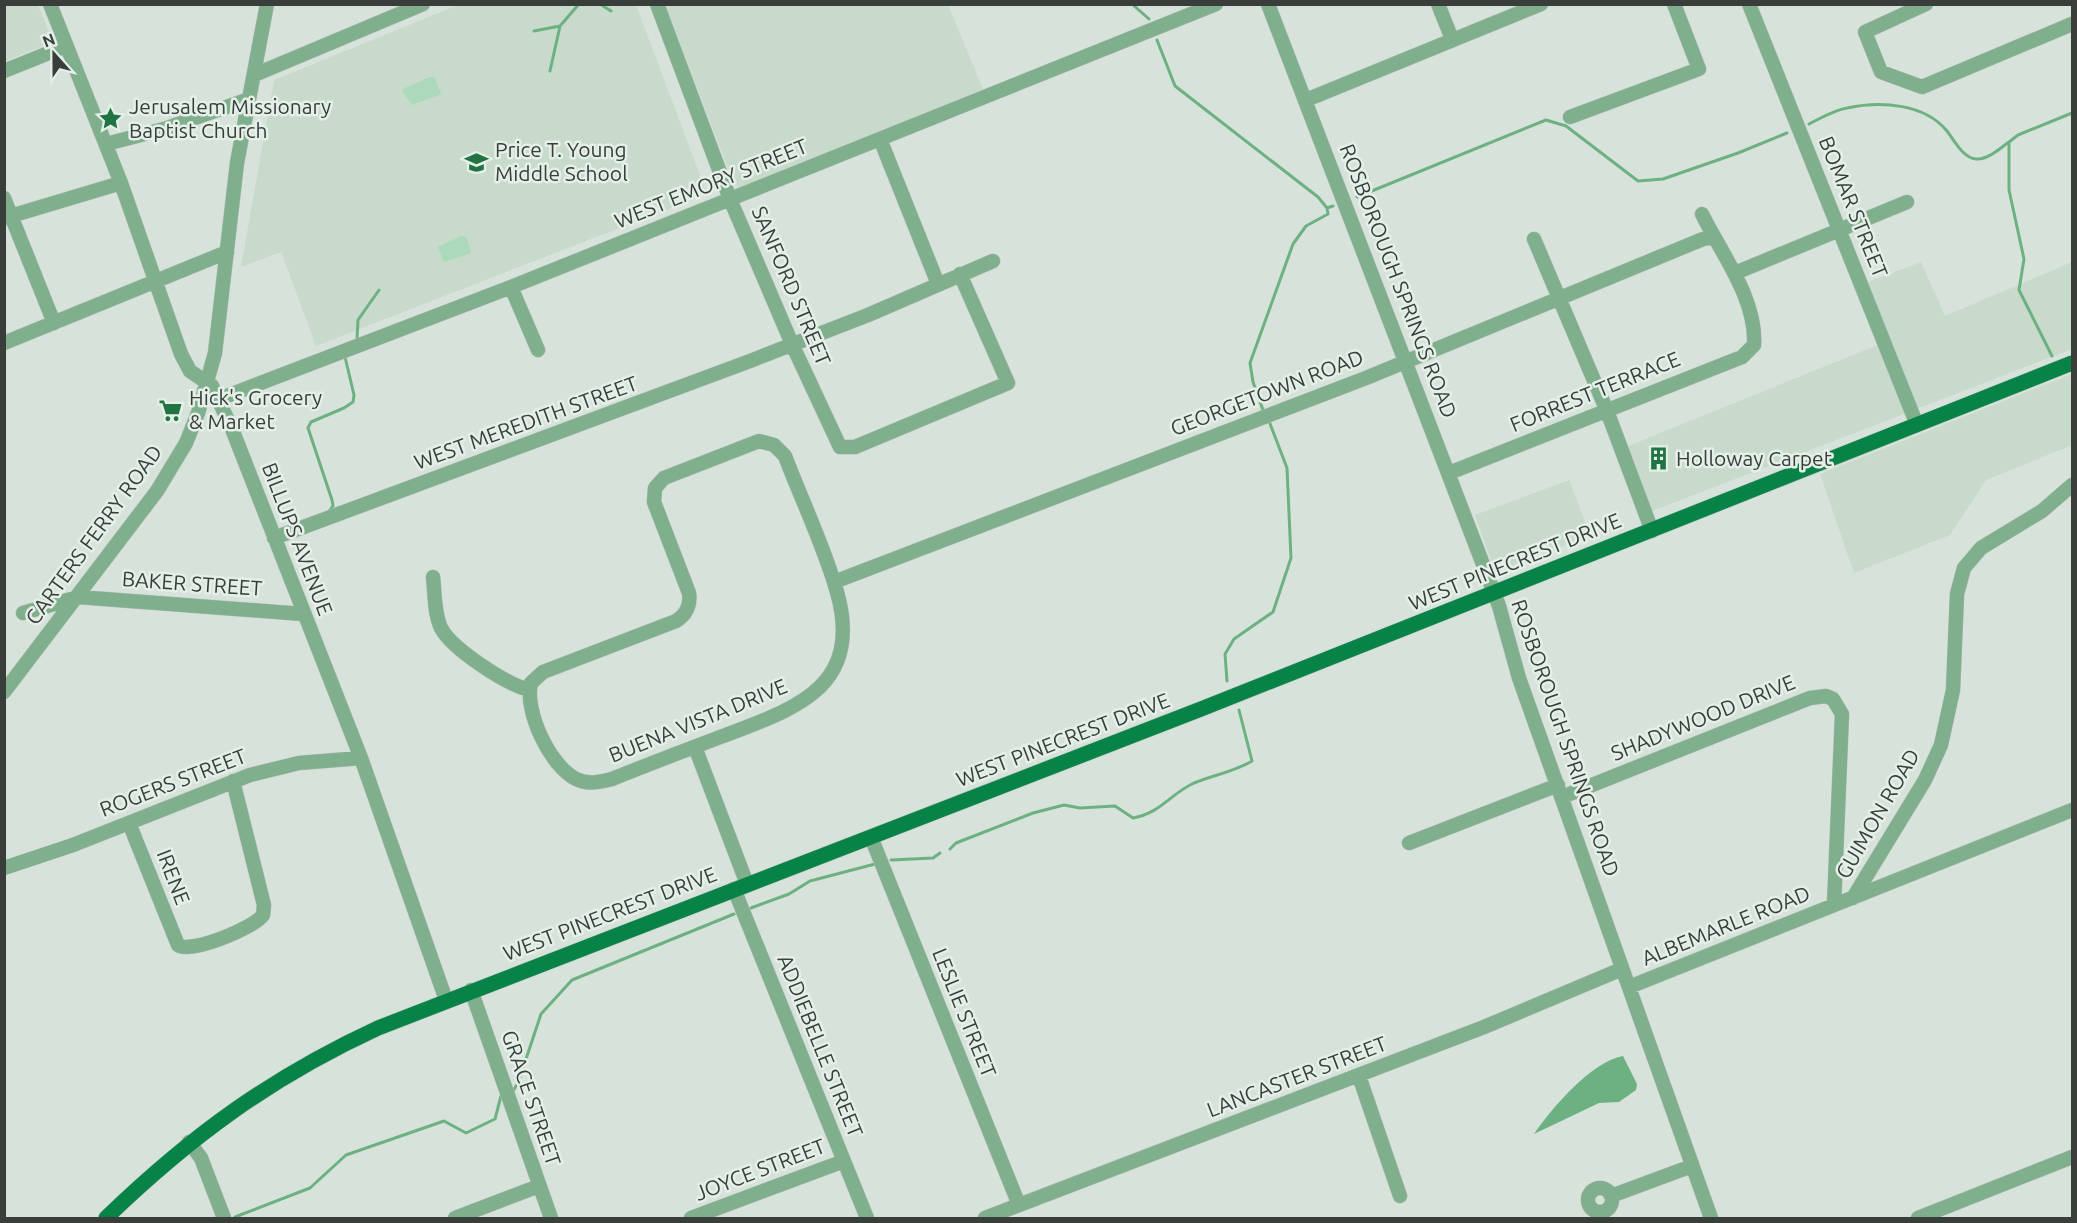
<svg xmlns="http://www.w3.org/2000/svg" width="2077" height="1223" viewBox="0 0 2077 1223" font-family="Ubuntu,sans-serif">
  <style>
    .built { fill: #c7dacc }
    .green { fill: #acd9b9 }
    .water { fill: #6db183 }
    .lines { fill: none; stroke-linecap: round; stroke-linejoin: round }
    .stream { stroke: #6db183; stroke-width: 3 }
    .minor-casing { stroke: #b4bfb7; stroke-width: 15 }
    .major-casing { stroke: #b4bfb7; stroke-width: 16 }
    .minor { stroke: #7faf8d; stroke-width: 14 }
    .major { stroke: #078347; stroke-width: 15 }
    .labels { text-anchor: middle; stroke-width: 5; stroke-linejoin: round; paint-order: stroke }
    .poi-label { font-size: 21px; fill: #393e3a; stroke: #e4f0e7; text-anchor: start }
    .street-label { font-size: 21px; fill: #393e3a; stroke: #e4f0e7 }
  </style>
  <rect width="100%" height="100%" fill="#d7e3da"/>
  <!-- built -->
  <path class="built" d="M5 4 38 5 53 42 5 61Z
    M458 5H636L707 194 316 346 281 252 241 267 274 80Z
    M665 5H948L983 89 741 188 734 184Z
    M1921 262 1945 316 2072 262V349L1642 515 1616 451 1890 340 1866 283Z
    M2072 374V445L1986 480 1950 535 1854 573 1820 474Z
    M1569 480 1590 535 1496 574 1475 515Z"/>
  <!-- green -->
  <path class="green" d="M430 77 435 78 441 94 412 105 402 91 405 88Z
    M461 236 466 237 471 251 469 254 444 262 438 247Z"/>
  <!-- water -->
  <path class="water" d="M1623 1056 1637 1084 1636 1090 1619 1102 1599 1103 1534 1134C1551 1109 1592 1061 1623 1056Z"/>
  <g class="lines">
    <!-- stream -->
    <path class="stream" d="M600 4 611 11
      M1132 4 1149 19
      M534 31 560 26
      M1157 40 1175 86 1318 197 1327 208 1333 206
      M550 71 560 26 579 4
      M1809 124C1821 118 1834 110 1847 108 1880 101 1924 103 1947 131 1954 140 1963 158 1976 159 1988 160 2000 148 2009 142
      M1357 197 1546 120 1566 126 1638 181 1663 179 1738 153 1787 133
      M357 338 358 320 379 290
      M2052 356 2019 290 2024 259 2009 190V142L2018 135 2072 113
      M1263 410 1253 382 1250 363 1293 244 1306 226 1328 214 1327 208
      M330 510 333 506 332 500 308 428 311 422 344 408 353 402 354 395 345 357
      M1227 681 1225 654 1234 639 1273 612 1291 558 1287 468 1269 421
      M950 849 956 843 1033 813 1064 805 1080 808 1115 806 1133 818C1161 813 1170 794 1194 783 1213 775 1234 772 1252 761L1239 710
      M891 860 933 858 940 853
      M751 908 789 894 810 881 875 864
      M513 1091 518 1083 541 1014 572 980 734 914
      M235 1217 310 1188 346 1155 444 1121 466 1133 495 1119 501 1096"/>
    <defs>
      <path id="minor" d="M50 4 121 183 181 354 190 371 212 386 232 429 361 758 446 1000
        M657 4 730 199 792 344 840 447H855L1008 383 960 274
        M1268 4 1499 606 1519 678 1711 1218
        M1438 4 1452 39
        M1749 4 1917 425
        M1926 4 1865 32 1881 72 1922 87 2072 24
        M4 71 66 46
        M254 75 423 4
        M1306 100 1541 4
        M1570 117 1699 69 1674 4
        M880 139 938 284
        M106 144 164 129 249 99
        M4 198 54 323
        M4 218 121 183
        M1534 239 1607 411 1652 531
        M1735 273 1907 202
        M511 287 538 350
        M4 343 227 252
        M219 399 511 287 1216 4
        M759 441 774 445 785 456C802 501 824 546 837 592 864 688 794 709 723 736 686 750 649 764 612 779 600 782 588 785 576 779 550 766 524 711 531 683L543 672 676 621C686 615 691 605 689 593L654 502 655 488 664 478Z
        M1449 473 1742 357 1754 345C1757 299 1721 253 1702 214
        M274 538 750 361 868 315 993 261
        M433 577C435 594 434 613 441 628 452 649 507 685 530 690
        M834 582 1366 378 1703 239 1713 237
        M23 613 78 597 303 614
        M4 692 157 491 186 443 198 413 215 353 237 163 267 4
        M695 747 747 884
        M1562 797 1810 698 1826 696 1833 699 1842 714 1834 905
        M129 823 178 945C191 954 254 928 263 915L264 905 233 781
        M871 837 1019 1205
        M1409 843 1558 785
        M4 868 73 845 250 775 299 763 361 758
        M734 889 867 1218
        M1853 898 1925 780 1941 745 1953 690 1957 594 1964 568 1981 548 2042 511 2072 485
        M1629 987 2072 810
        M471 990 551 1218
        M1359 1076 1400 1196
        M189 1142 201 1158 224 1218
        M1588 1200a12 12 0 1 1 24 0a12 12 0 1 1-24 0Z
        M1611 1196 1692 1166
        M455 1218 539 1186
        M691 1218 844 1161
        M985 1218 1484 1027 1622 969
        M1918 1218 2072 1157"/>
      <path id="major" d="M106 1218C191 1136 270 1078 378 1028L1201 709 2072 363"/>
    </defs>
    <!-- minor casing -->
    <use href="#minor" class="minor-casing"/>
    <!-- major casing -->
    <use href="#major" class="major-casing"/>
    <!-- minor -->
    <use href="#minor" class="minor"/>
    <!-- major -->
    <use href="#major" class="major"/>
  </g>
  <!-- icons -->
  <defs>
    <symbol id="sight-bare" viewBox="-9 -9 18 18"><path d="M0-6L1.8-2.2L6-1.7L2.9 1.2L3.7 5.4L0 3.3L-3.7 5.4L-2.9 1.2L-6-1.7L-1.8-2.2Z" fill="#227344" stroke="#e4f0e7" stroke-width="2.5" paint-order="stroke"/></symbol>
    <symbol id="school-bare" viewBox="-9 -9 18 18"><path d="M0-5L7-2L0 1L-7-2ZM-4 1L0 2.5L4 1V4Q0 6-4 4Z" fill="#227344" stroke="#e4f0e7" stroke-width="2.5" paint-order="stroke"/></symbol>
    <symbol id="supermarket-bare" viewBox="-9 -9 18 18"><path d="M-6-5.5h2.5l.6 2H6L4.5 2H-2.5L-4.4-4H-6ZM-1.5 3.2a1.3 1.3 0 1 0 .1 0ZM3 3.2a1.3 1.3 0 1 0 .1 0Z" fill="#227344" stroke="#e4f0e7" stroke-width="2.5" paint-order="stroke"/></symbol>
    <symbol id="building-bare" viewBox="-9 -9 18 18"><path d="M-4-6H4V6H1V3H-1V6H-4ZM-2.5-4.3h1.7v1.8h-1.7ZM.8-4.3h1.7v1.8H.8ZM-2.5-1h1.7V.8h-1.7ZM.8-1h1.7V.8H.8Z" fill="#227344" stroke="#e4f0e7" stroke-width="2.5" paint-order="stroke"/></symbol>
  </defs>
  <g fill-rule="evenodd">
    <use href="#sight-bare" x="94" y="102" width="33" height="33"/>
    <use href="#school-bare" x="460" y="146" width="33" height="33"/>
    <use href="#supermarket-bare" x="154" y="394" width="33" height="33"/>
    <use href="#building-bare" x="1642" y="442" width="33" height="33"/>
  </g>
  <g class="labels">
    <!-- poi labels -->
    <g class="poi-label">
      <text x="129" y="114">Jerusalem Missionary<tspan x="129" dy="24">Baptist Church</tspan></text>
      <text x="495" y="157">Price T. Young<tspan x="495" dy="24">Middle School</tspan></text>
      <text x="189" y="405">Hick's Grocery<tspan x="189" dy="24">&amp; Market</tspan></text>
      <text x="1676" y="466">Holloway Carpet</text>
    </g>
    <!-- street labels -->
    <g class="street-label">
      <text transform="translate(711 184) rotate(-22)" y="7">WEST EMORY STREET</text>
      <text transform="translate(1853 207) rotate(68)" y="7">BOMAR STREET</text>
      <text transform="translate(1398 281) rotate(69)" y="7">ROSBOROUGH SPRINGS ROAD</text>
      <text transform="translate(791 286) rotate(67)" y="7">SANFORD STREET</text>
      <text transform="translate(1595 392) rotate(-22)" y="7">FORREST TERRACE</text>
      <text transform="translate(1267 393) rotate(-21)" y="7">GEORGETOWN ROAD</text>
      <text transform="translate(526 423) rotate(-20)" y="7">WEST MEREDITH STREET</text>
      <text transform="translate(94 535) rotate(-54)" y="7">CARTERS FERRY ROAD</text>
      <text transform="translate(297 539) rotate(69)" y="7">BILLUPS AVENUE</text>
      <text transform="translate(1515 562) rotate(-22)" y="7">WEST PINECREST DRIVE</text>
      <text transform="translate(192 584) rotate(4)" y="7">BAKER STREET</text>
      <text transform="translate(1703 718) rotate(-22)" y="7">SHADYWOOD DRIVE</text>
      <text transform="translate(698 721) rotate(-22)" y="7">BUENA VISTA DRIVE</text>
      <text transform="translate(1565 738) rotate(71)" y="7">ROSBOROUGH SPRINGS ROAD</text>
      <text transform="translate(1063 740) rotate(-21)" y="7">WEST PINECREST DRIVE</text>
      <text transform="translate(173 783) rotate(-21)" y="7">ROGERS STREET</text>
      <text transform="translate(1878 814) rotate(-60)" y="7">GUIMON ROAD</text>
      <text transform="translate(173 877) rotate(69)" y="7">IRENE</text>
      <text transform="translate(610 914) rotate(-21)" y="7">WEST PINECREST DRIVE</text>
      <text transform="translate(1726 926) rotate(-22)" y="7">ALBEMARLE ROAD</text>
      <text transform="translate(964 1013) rotate(68)" y="7">LESLIE STREET</text>
      <text transform="translate(820 1046) rotate(68)" y="7">ADDIEBELLE STREET</text>
      <text transform="translate(1297 1077) rotate(-21)" y="7">LANCASTER STREET</text>
      <text transform="translate(531 1098) rotate(71)" y="7">GRACE STREET</text>
      <text transform="translate(760 1170) rotate(-21)" y="7">JOYCE STREET</text>
    </g>
  </g>
  <!-- border -->
  <rect width="2077" height="1223" fill="none" stroke="#393e3a" stroke-width="12"/>
  <!-- north arrow -->
  <g transform="translate(54 54) rotate(339)" stroke="#e4f0e7" stroke-width="4.5" paint-order="stroke">
  <path d="M0-4.5L10 22L0 15L-10 22Z" fill="#393e3a"/>
  <text y="-9" font-size="16" font-weight="bold" text-anchor="middle" fill="#393e3a">N</text>
  </g>
</svg>
